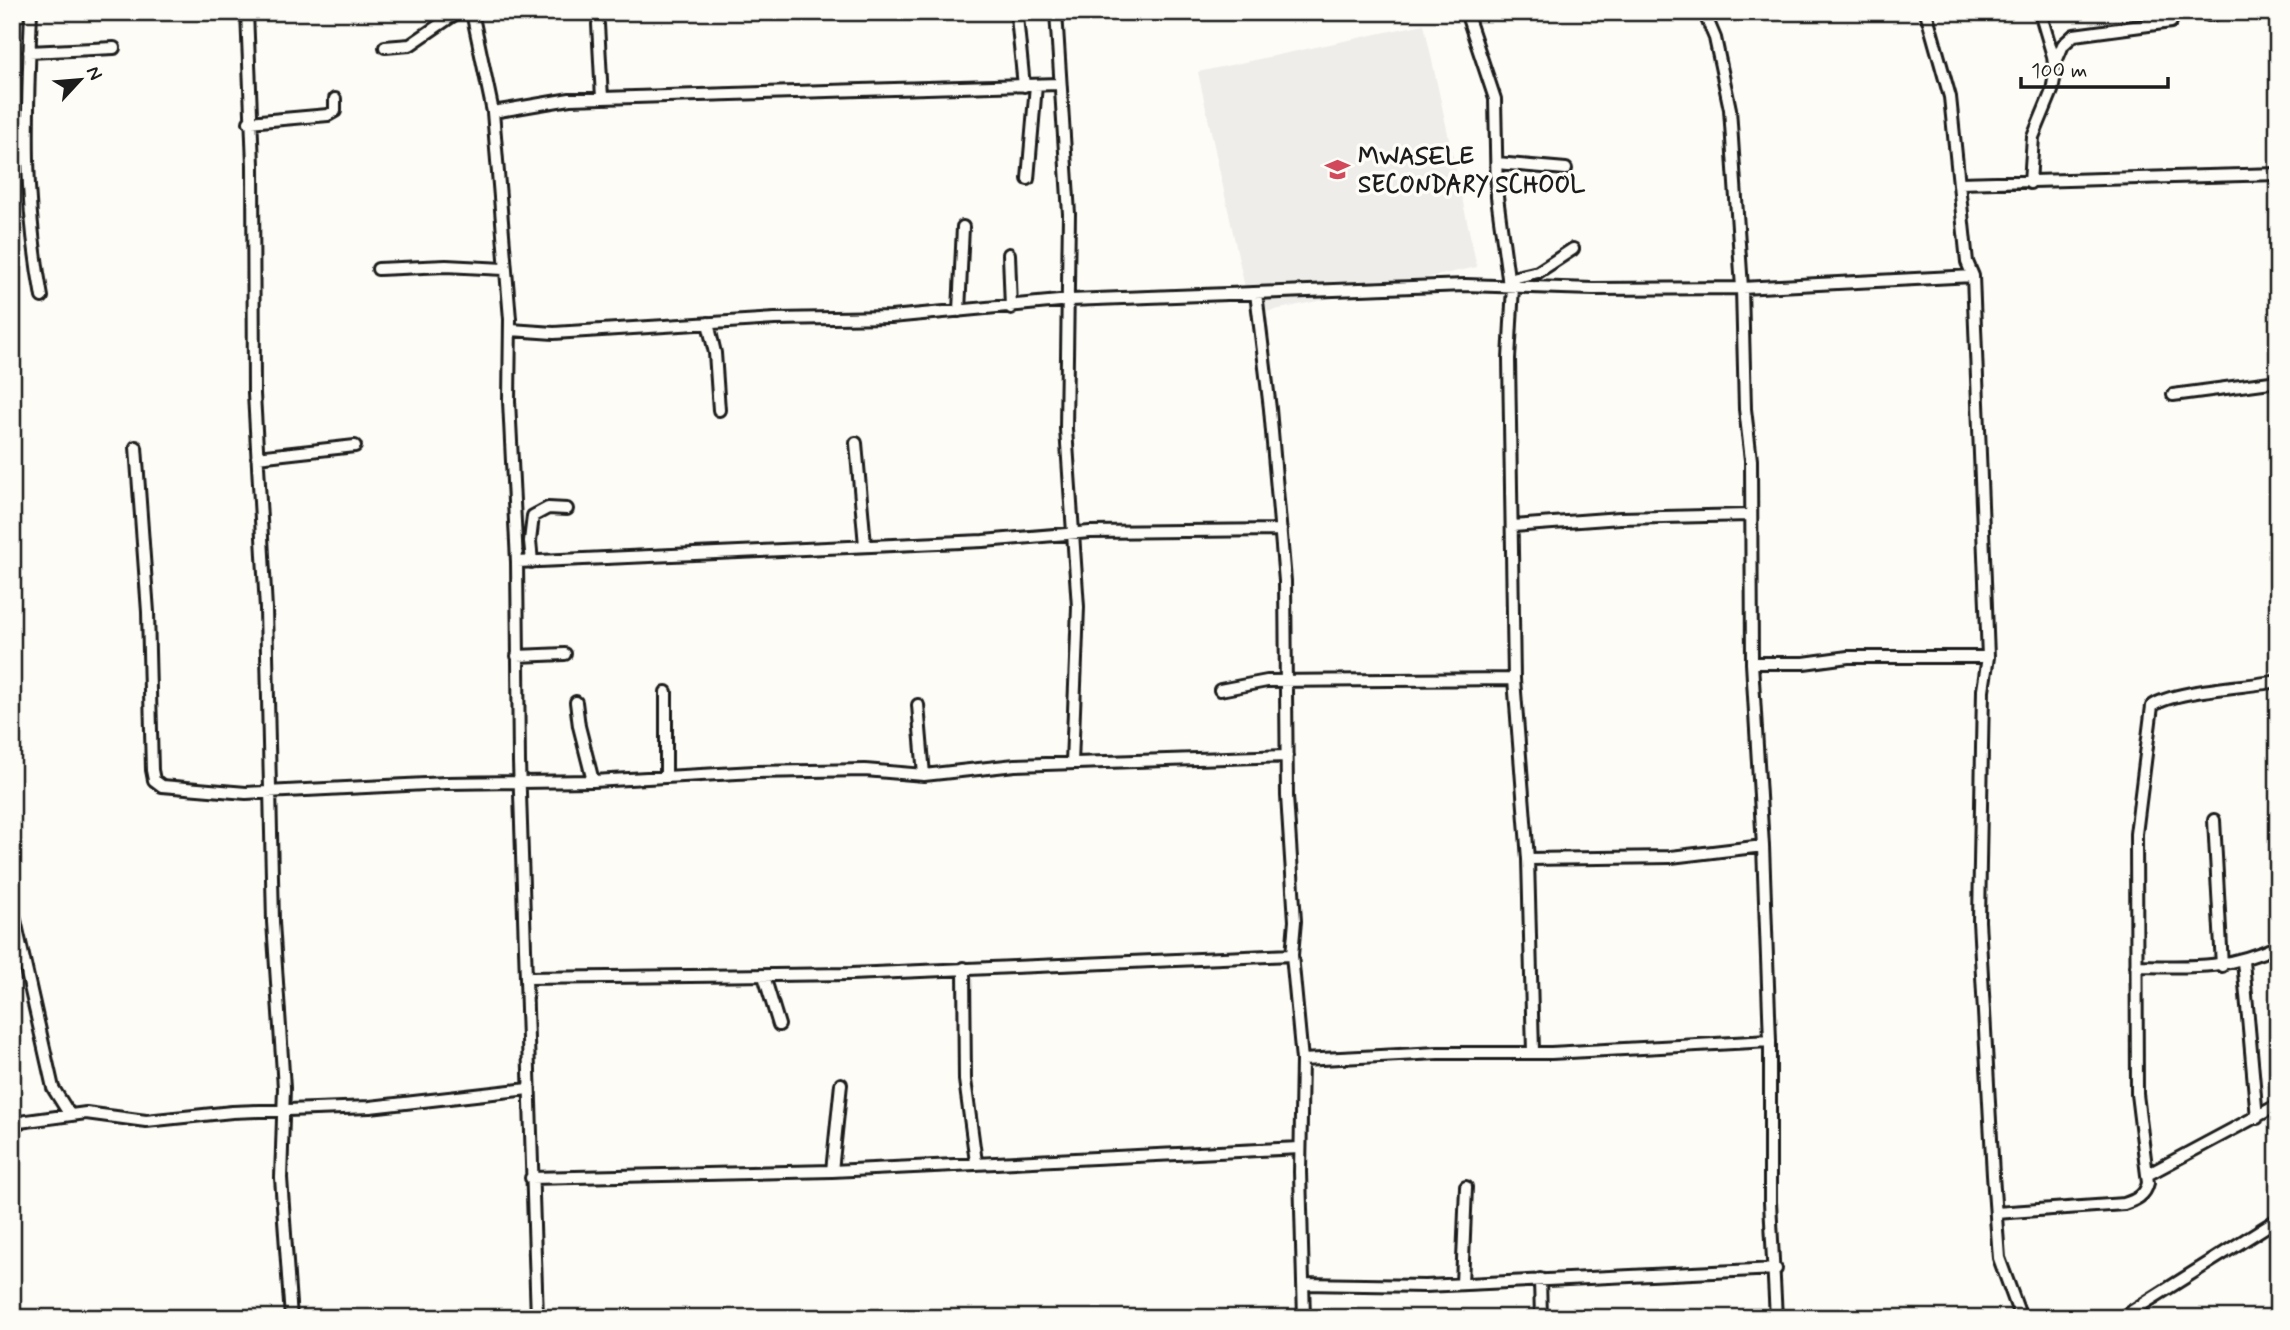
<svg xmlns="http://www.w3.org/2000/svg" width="2290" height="1330" viewBox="0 0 2290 1330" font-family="Mynerve,sans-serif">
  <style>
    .built { fill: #eeede9 }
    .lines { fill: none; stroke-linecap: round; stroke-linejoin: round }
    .minor-casing { stroke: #1c1c1c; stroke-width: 16 }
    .minor { stroke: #fdfcf7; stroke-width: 10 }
    .labels { text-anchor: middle; stroke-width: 7; stroke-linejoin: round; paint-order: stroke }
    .poi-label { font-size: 24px; font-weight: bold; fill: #1c1c1c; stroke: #fdfcf7; text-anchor: start }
  </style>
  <rect width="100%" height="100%" fill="#fdfcf7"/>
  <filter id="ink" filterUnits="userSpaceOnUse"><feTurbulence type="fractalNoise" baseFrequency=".0143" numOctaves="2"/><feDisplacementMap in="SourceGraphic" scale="14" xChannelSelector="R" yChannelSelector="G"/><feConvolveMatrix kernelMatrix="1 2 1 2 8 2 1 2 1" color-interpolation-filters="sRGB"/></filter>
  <g filter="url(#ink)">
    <!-- built -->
    <path class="built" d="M1424 24 1477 267 1251 315 1198 72Z"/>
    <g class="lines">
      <defs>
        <path id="minor" d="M31 12C27 115 23 194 42 297
          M247 12 253 165 254 394 266 609 273 922 284 1088 281 1178 291 1318
          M472 12 493 112 510 319 509 401 517 562 519 762 537 1318
          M1056 12 1069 214 1066 429 1078 607 1072 763
          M1466 12 1495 99 1497 197 1509 285
          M1704 12 1715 38 1730 109 1742 288 1745 409 1751 460 1752 663 1763 846 1770 1041V1202L1776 1318
          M1926 12 1950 97 1967 262 1973 276 1988 657 1983 690 1979 921 1993 1175 1999 1258 2021 1318
          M2209 15 2222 12
          M1017 17 1024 86
          M598 24 602 98
          M385 47 410 45 458 12
          M29 52 114 48
          M2055 64 2063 45 2074 35 2171 22
          M493 112 570 99 1059 84
          M249 122 328 115 335 111V99
          M1497 163 1566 169
          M1028 179 1036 85
          M1959 183 2278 174
          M2030 183 2033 137 2052 91 2055 74 2053 56 2040 12
          M1009 254 1011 308
          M378 269 446 266 504 269
          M1508 279 1538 272 1573 249
          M1513 286 1509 359 1514 679 1528 859 1533 1052
          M1256 293 1270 409 1285 581 1287 796 1295 921 1292 955 1302 1060 1300 1172 1304 1318
          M959 311 963 227
          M708 323 715 353 719 410
          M511 330 554 333 775 319 891 317 1070 300 1465 285 1593 289 1742 288 1973 276
          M2173 395 2278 381
          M856 443 865 545
          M136 447 148 612 152 770 154 780 162 786 246 793 446 783 593 781 755 772 865 770 924 775 1015 765 1287 756
          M257 457 355 446
          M1513 526 1620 518 1750 515
          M517 562 983 541 1090 532 1281 530
          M532 562 530 541 533 516 548 508 567 509
          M517 656 565 654
          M1752 663H1804L1848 657H1988
          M1220 690 1267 681 1514 679
          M666 692V777
          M576 702 579 726 593 781
          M918 705 924 775
          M2214 820 2222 966
          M1528 859 1671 857 1763 846
          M12 907 53 1088 70 1115
          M2243 961 2257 1118
          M2136 966C2193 967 2225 970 2278 946
          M964 968 965 1080 976 1162
          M764 976 779 1025
          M526 978 851 974 1292 955
          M1302 1060 1438 1053H1551L1770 1041
          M12 1123 86 1113 146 1121 232 1112 370 1107 528 1089
          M832 1171 841 1084
          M2147 1175 2278 1105
          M531 1178 832 1171 1300 1148
          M1996 1213 2124 1204C2136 1200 2145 1196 2148 1183L2137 1094 2136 834 2152 706C2173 690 2248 687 2278 681
          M1540 1279 1541 1318
          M1303 1284 1425 1286 1776 1269
          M1462 1284 1466 1187
          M2121 1318 2278 1219"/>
      </defs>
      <!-- minor casing -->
      <use href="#minor" class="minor-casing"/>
      <!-- minor -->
      <use href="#minor" class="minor"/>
    </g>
  </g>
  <!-- icons -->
  <defs>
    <symbol id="school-bare" viewBox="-9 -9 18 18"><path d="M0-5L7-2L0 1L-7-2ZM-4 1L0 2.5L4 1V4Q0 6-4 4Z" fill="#d1495b" stroke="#fdfcf7" stroke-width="2.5" paint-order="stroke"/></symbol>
  </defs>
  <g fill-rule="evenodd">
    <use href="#school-bare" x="1320" y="152" width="35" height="35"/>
  </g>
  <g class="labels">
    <!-- poi labels -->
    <g class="poi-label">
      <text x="1358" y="164">MWASELE<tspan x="1358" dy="28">SECONDARY SCHOOL</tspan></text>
    </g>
  </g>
  <!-- margin -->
  <rect width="2290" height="1330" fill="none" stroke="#fdfcf7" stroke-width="42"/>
  <rect x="21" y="21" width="2248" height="1288" fill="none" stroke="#1c1c1c" stroke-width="2.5" filter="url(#ink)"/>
  <!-- north arrow -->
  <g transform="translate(80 80) rotate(64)" stroke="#fdfcf7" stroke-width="5" paint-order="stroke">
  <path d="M0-5L12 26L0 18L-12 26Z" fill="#1c1c1c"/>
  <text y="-10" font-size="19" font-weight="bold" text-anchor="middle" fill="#1c1c1c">N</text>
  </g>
  <!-- scale -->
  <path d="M2021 77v10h147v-10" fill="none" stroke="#1c1c1c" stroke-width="3.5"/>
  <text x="2031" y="77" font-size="21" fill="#1c1c1c" stroke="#fdfcf7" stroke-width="5" paint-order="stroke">100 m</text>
</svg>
